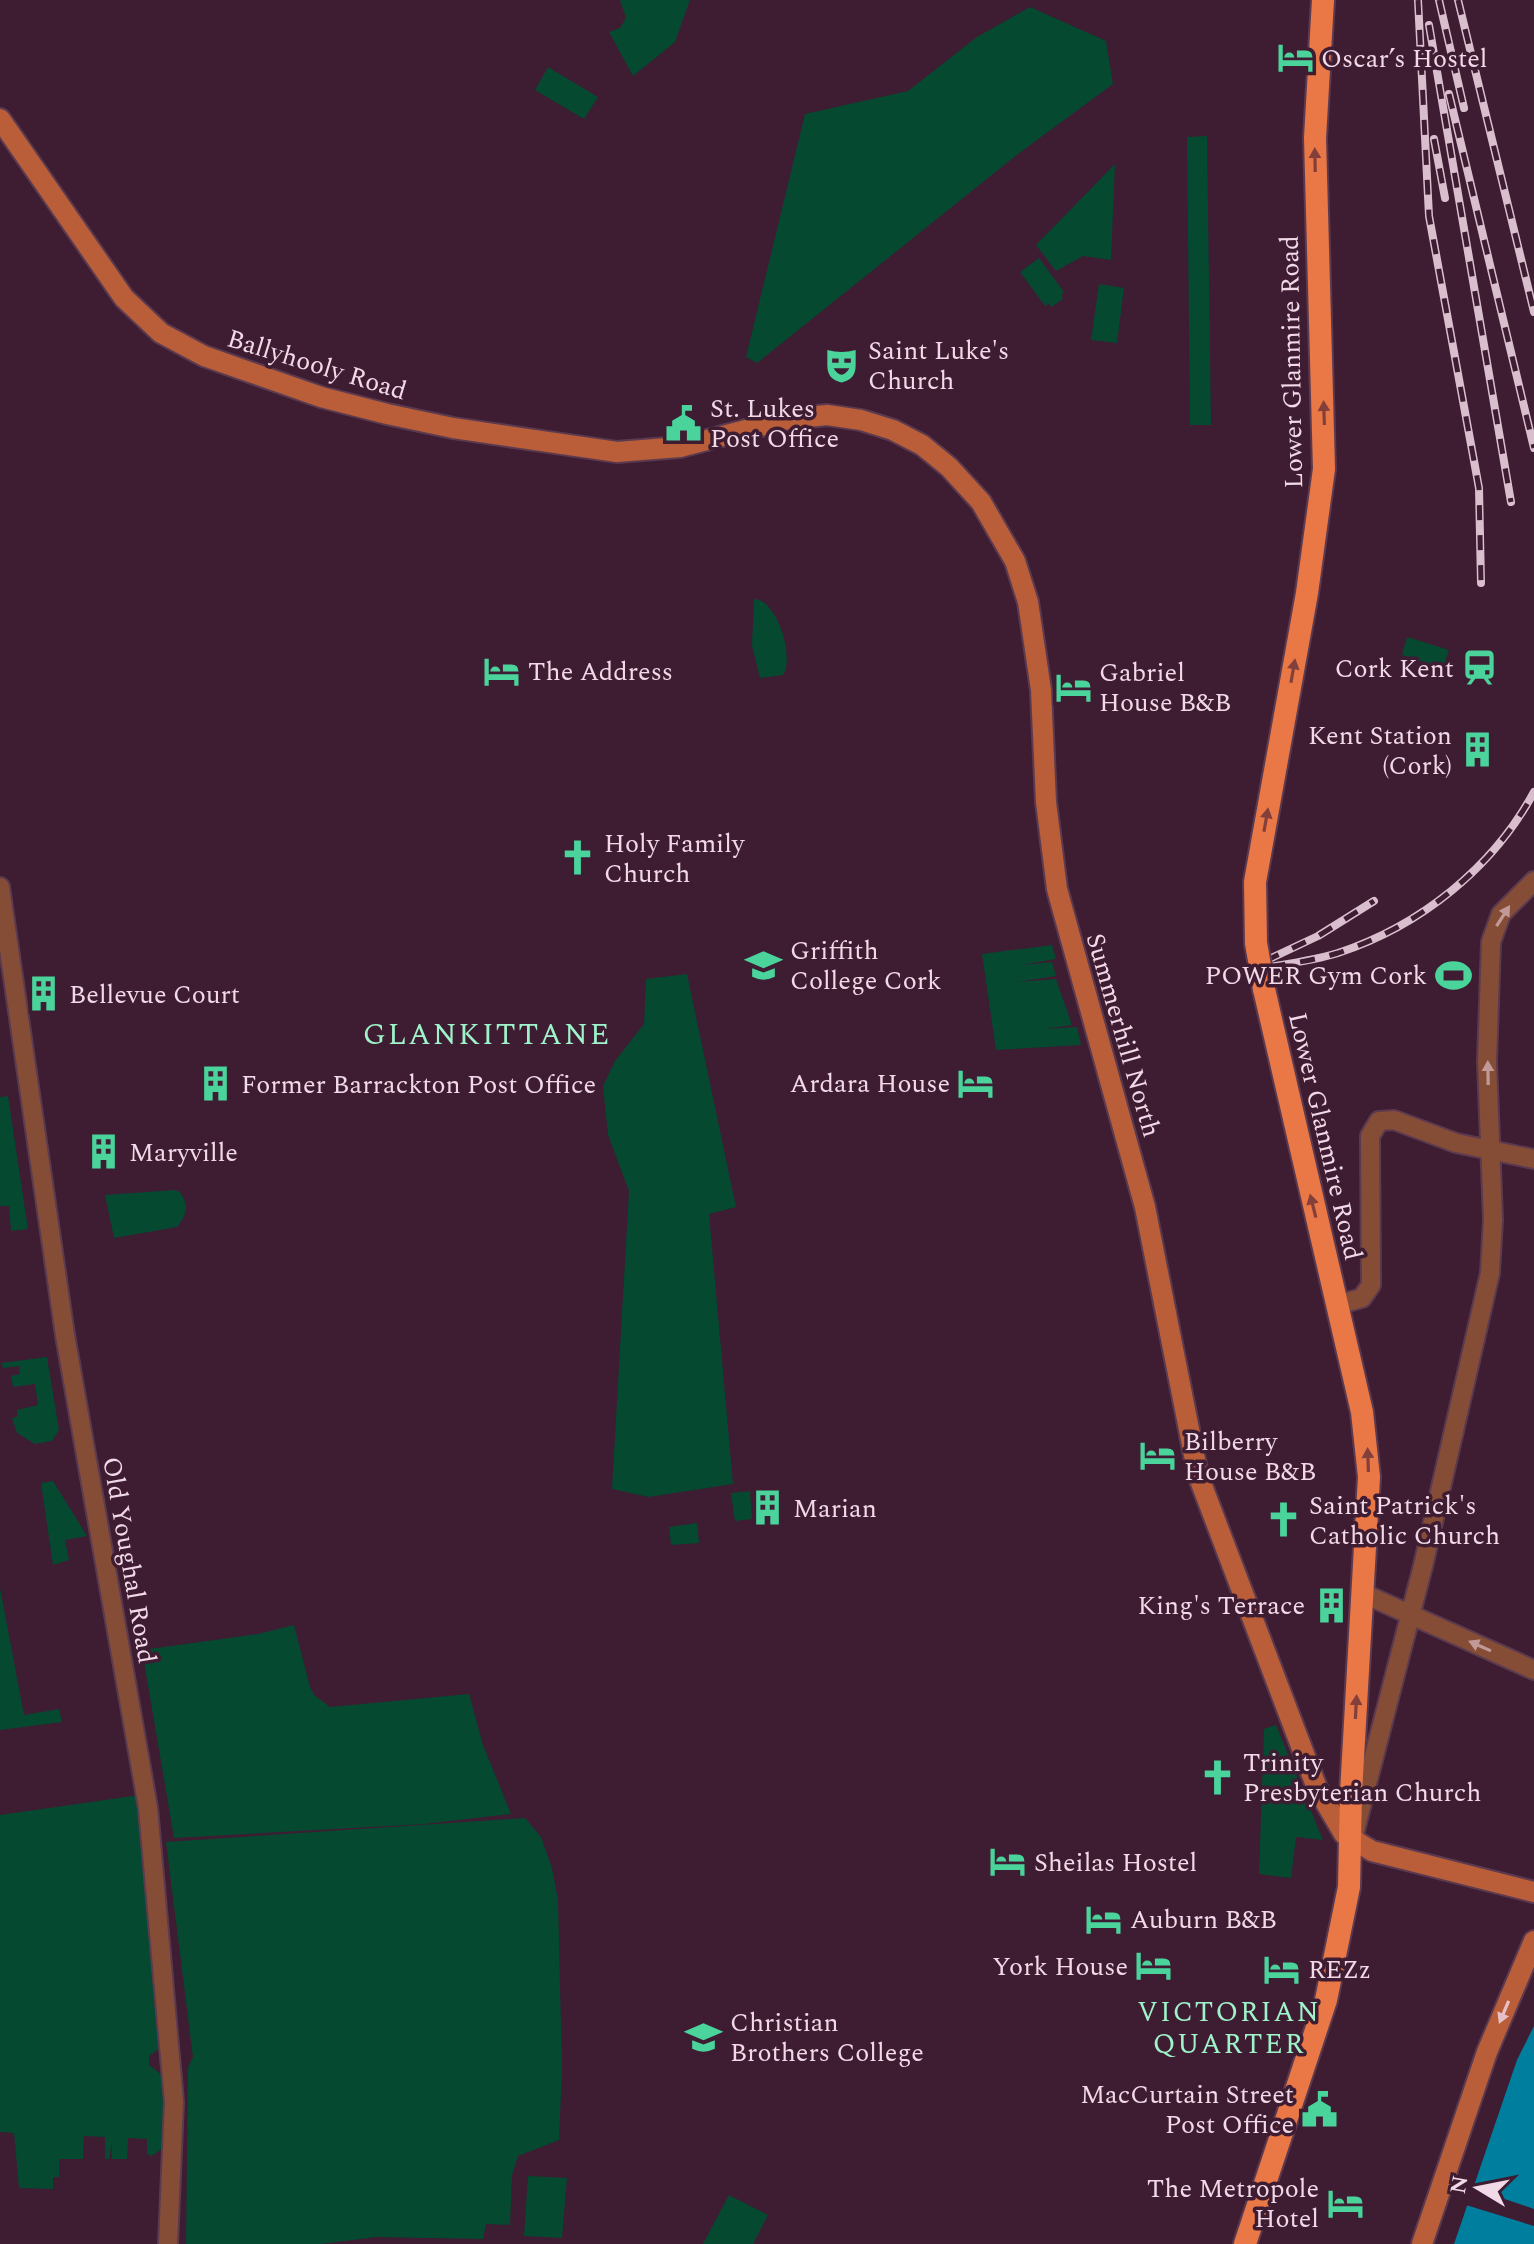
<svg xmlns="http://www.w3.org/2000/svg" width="1534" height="2244" viewBox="0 0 1534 2244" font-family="Spectral,serif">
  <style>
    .green { fill: #054931 }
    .water { fill: #007e9d }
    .pier { fill: #3e1c32 }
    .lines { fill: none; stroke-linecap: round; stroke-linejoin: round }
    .tertiary-casing { stroke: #5b3a4f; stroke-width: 22 }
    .secondary-casing { stroke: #5b3a4f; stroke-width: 24 }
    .trunk-casing { stroke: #5b3a4f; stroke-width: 26 }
    .tertiary { stroke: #864d36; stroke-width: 18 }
    .secondary { stroke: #b95e38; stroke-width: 20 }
    .trunk { stroke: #ea7746; stroke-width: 22 }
    .rail-casing { stroke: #d9bfce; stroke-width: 8 }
    .rail { stroke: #3e1c32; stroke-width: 5; stroke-dasharray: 15; stroke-linecap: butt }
    .trunk-bridge-casing { stroke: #5b3a4f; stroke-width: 26; stroke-linecap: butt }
    .trunk-bridge { stroke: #ea7746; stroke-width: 22 }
    .oneway { fill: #83403a }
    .oneway2 { fill: #c19a97 }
    .oneway3 { fill: #e6c0c4 }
    .labels { text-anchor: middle; stroke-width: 7; stroke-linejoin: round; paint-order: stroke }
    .poi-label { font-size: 26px; fill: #f1d9e7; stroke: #3e1c32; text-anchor: start }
    .street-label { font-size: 26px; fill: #f1d9e7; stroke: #3e1c32 }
    .neighbourhood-label { font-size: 28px; letter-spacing: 2px; fill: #9ff3ca; stroke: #3e1c32 }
    .quarter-label { font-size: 30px; letter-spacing: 2px; fill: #9ff3ca; stroke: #3e1c32 }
  </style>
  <rect width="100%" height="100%" fill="#3e1c32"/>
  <!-- green -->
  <path class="green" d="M620 0H690L675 42 633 76 609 32 620 28 626 18Z
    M1030 7 1106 41 1113 84 1018 154 757 363 746 357 805 114 908 91 977 37Z
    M548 67 598 97 584 119 535 90Z
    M1207 136 1211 425H1190L1187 137Z
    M1115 164 1111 260 1083 256 1056 271 1036 245Z
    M1039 258 1064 292 1061 295 1063 299 1051 307 1049 303 1045 306 1020 272Z
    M1099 284 1124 288 1117 343 1091 340Z
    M754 599C777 599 795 658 783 675L760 678 752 646Z
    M1407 637 1449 650 1443 668 1402 655Z
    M1052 945 1056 959 1021 965 1052 962 1056 976 1017 982 1056 979 1072 1025 1044 1029 1077 1027 1081 1045 996 1050 982 954Z
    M687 974 736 1207 709 1214 733 1484 649 1497 612 1489 629 1191 608 1135 603 1086 615 1061 644 1024 646 979Z
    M8 1096 28 1229 11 1231 9 1206H0V1097Z
    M175 1190 180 1192C189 1205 187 1215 177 1227L114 1238 105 1195Z
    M47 1357 59 1430 52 1441 35 1444 17 1433 12 1418 17 1417V1410L38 1405 35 1384 13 1387 11 1376 20 1374 19 1366 3 1368 1 1363Z
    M53 1481 87 1536 65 1540 69 1560 53 1565 41 1483Z
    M750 1491 752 1519 735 1521 731 1493Z
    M697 1523 699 1543 671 1545 669 1527Z
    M0 1588 24 1715 59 1709 62 1722 0 1730Z
    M294 1625 310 1687 314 1695 330 1707 469 1694 483 1745 511 1814 424 1824 174 1838 142 1650 258 1634Z
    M1276 1725 1323 1840 1296 1837 1291 1878 1259 1874 1264 1729Z
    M140 1795 162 2047 149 2056V2065L163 2076 164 2148 151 2156 147 2154V2139L128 2138 127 2159H112V2142L109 2159H105V2137L84 2136 83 2159H59V2177H53V2189L19 2188 14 2133 0 2132V1815Z
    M525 1818 541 1837 552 1868 558 1900 562 2069 559 2140 518 2156 512 2175 510 2225 486 2224 483 2239 376 2237 321 2244H186L188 2067 193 2057 166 1842Z
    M528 2176 567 2178 562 2238 524 2236Z
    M729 2195 768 2215 753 2244H703Z"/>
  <!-- water -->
  <path class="water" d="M1534 2026V2244H1454L1517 2060Z"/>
  <!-- pier -->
  <path class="pier" d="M1472 2188 1534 2209V2226L1466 2205Z"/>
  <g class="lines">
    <defs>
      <path id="tertiary" d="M0 887 65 1335 148 1808 174 2102 168 2244
        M1337 1305 1362 1298 1371 1285 1370 1136 1379 1121 1394 1120 1456 1143 1534 1159
        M1362 1593 1534 1670
        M1354 1834 1423 1566 1490 1273 1493 1220 1487 1062 1491 942 1501 914 1534 881"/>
      <path id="secondary" d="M0 119 124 298 161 333 204 356 321 397 387 414 453 428 617 452 680 447 788 419 827 415 861 420 893 430 922 445 949 467 981 502 1015 561 1028 602 1041 690 1046 802 1057 889 1145 1207 1198 1475 1317 1788 1344 1834 1372 1851 1534 1892
        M1422 2244 1487 2052 1534 1941"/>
      <path id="trunk" d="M1256 943 1255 882 1307 593 1324 469 1315 138 1323 0
        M1245 2244 1326 2000 1349 1887 1351 1793 1369 1477 1362 1412 1264 989"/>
    </defs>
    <!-- tertiary casing -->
    <use href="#tertiary" class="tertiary-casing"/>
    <!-- secondary casing -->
    <use href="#secondary" class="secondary-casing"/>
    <!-- trunk casing -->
    <use href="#trunk" class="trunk-casing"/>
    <!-- tertiary -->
    <use href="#tertiary" class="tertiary"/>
    <!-- secondary -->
    <use href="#secondary" class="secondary"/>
    <!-- trunk -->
    <use href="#trunk" class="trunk"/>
    <defs>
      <path id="rail" d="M1418 0 1429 216 1479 488 1481 583
        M1439 0 1464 108
        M1458 0 1534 312
        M1429 25 1511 502
        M1449 94 1534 448
        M1434 139 1445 198
        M1265 961 1318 936 1374 901
        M1241 972C1273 965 1306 963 1338 953 1420 926 1493 868 1534 792"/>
    </defs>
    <!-- rail casing -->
    <use href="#rail" class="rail-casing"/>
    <!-- rail -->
    <use href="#rail" class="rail"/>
    <defs>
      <path id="trunk-bridge" d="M1256 943 1264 989"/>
    </defs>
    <!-- trunk-bridge casing -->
    <use href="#trunk-bridge" class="trunk-bridge-casing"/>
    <!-- trunk-bridge -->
    <use href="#trunk-bridge" class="trunk-bridge"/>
  </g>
  <!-- one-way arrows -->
  <defs><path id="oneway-solid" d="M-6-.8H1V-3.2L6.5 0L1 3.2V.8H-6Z" transform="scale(2)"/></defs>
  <g class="oneway">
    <use href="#oneway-solid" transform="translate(1315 160) rotate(-91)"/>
    <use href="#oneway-solid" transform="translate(1324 413) rotate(-92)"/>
    <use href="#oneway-solid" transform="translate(1293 671) rotate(-80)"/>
    <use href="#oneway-solid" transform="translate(1266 820) rotate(-80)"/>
    <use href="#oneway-solid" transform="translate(1313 1206) rotate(-104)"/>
    <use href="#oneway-solid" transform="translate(1368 1460) rotate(-92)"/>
    <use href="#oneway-solid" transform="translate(1356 1707) rotate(-87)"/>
  </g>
  <g class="oneway2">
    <use href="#oneway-solid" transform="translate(1503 916) rotate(-57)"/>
    <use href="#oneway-solid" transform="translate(1488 1073) rotate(-91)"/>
    <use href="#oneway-solid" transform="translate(1480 1646) rotate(-156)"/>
  </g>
  <use class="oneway3" href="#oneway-solid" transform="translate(1504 2012) rotate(113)"/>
  <!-- icons -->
  <defs>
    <symbol id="hotel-bare" viewBox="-9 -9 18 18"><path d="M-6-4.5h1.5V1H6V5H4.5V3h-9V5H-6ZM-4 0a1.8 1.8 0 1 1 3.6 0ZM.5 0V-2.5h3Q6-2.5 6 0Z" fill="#4ad49c" stroke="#3e1c32" stroke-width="2.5" paint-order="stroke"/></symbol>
    <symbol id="theatre-bare" viewBox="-9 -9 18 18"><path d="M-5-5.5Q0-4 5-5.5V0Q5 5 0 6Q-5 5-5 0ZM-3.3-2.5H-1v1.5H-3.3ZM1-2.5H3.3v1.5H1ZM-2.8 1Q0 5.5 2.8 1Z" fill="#4ad49c" stroke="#3e1c32" stroke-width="2.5" paint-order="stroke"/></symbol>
    <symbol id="civic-bare" viewBox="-9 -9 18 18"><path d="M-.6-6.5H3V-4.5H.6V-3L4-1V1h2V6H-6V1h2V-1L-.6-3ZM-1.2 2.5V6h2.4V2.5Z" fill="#4ad49c" stroke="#3e1c32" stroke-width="2.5" paint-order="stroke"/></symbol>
    <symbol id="station-bare" viewBox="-9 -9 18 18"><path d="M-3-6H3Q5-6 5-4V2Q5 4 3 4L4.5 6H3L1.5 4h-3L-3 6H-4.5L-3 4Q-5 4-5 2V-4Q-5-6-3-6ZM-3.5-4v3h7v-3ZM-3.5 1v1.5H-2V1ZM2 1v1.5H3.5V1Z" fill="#4ad49c" stroke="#3e1c32" stroke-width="2.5" paint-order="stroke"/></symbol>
    <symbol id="building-bare" viewBox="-9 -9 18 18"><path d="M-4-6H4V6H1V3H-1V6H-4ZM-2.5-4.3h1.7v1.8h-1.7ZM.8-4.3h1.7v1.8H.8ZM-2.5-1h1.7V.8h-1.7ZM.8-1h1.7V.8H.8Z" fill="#4ad49c" stroke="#3e1c32" stroke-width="2.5" paint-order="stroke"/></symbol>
    <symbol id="church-bare" viewBox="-9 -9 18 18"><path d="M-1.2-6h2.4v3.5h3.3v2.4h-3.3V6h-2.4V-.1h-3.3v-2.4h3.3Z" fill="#4ad49c" stroke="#3e1c32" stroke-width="2.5" paint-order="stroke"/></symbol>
    <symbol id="university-bare" viewBox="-9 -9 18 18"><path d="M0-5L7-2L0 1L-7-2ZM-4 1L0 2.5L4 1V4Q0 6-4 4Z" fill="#4ad49c" stroke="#3e1c32" stroke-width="2.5" paint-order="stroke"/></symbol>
    <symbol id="stadium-bare" viewBox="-9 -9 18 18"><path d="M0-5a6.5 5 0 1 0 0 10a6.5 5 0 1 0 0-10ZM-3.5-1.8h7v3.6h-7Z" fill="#4ad49c" stroke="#3e1c32" stroke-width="2.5" paint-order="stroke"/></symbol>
    <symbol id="school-bare" viewBox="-9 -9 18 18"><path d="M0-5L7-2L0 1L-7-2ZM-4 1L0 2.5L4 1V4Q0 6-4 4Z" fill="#4ad49c" stroke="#3e1c32" stroke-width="2.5" paint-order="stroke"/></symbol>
  </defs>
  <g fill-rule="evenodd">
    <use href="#hotel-bare" x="1270" y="32" width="51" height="51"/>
    <use href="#theatre-bare" x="816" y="340" width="51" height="51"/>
    <use href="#civic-bare" x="658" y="398" width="51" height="51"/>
    <use href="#station-bare" x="1454" y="642" width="51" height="51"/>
    <use href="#hotel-bare" x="476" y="646" width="51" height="51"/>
    <use href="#hotel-bare" x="1048" y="662" width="51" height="51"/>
    <use href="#building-bare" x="1452" y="724" width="51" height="51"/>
    <use href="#church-bare" x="552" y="832" width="51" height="51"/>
    <use href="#university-bare" x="738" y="940" width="51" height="51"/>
    <use href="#stadium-bare" x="1428" y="950" width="51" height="51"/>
    <use href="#building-bare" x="18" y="968" width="51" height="51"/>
    <use href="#hotel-bare" x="950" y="1058" width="51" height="51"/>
    <use href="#building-bare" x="190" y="1058" width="51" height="51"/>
    <use href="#building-bare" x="78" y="1126" width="51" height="51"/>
    <use href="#hotel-bare" x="1132" y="1430" width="51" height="51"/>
    <use href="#building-bare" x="742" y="1482" width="51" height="51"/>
    <use href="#church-bare" x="1258" y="1494" width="51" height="51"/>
    <use href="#building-bare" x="1306" y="1580" width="51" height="51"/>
    <use href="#church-bare" x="1192" y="1752" width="51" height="51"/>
    <use href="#hotel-bare" x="982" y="1836" width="51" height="51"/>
    <use href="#hotel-bare" x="1078" y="1894" width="51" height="51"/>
    <use href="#hotel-bare" x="1128" y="1940" width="51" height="51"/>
    <use href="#hotel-bare" x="1256" y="1944" width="51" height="51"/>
    <use href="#school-bare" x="678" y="2012" width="51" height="51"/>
    <use href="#civic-bare" x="1294" y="2084" width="51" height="51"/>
    <use href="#hotel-bare" x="1320" y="2178" width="51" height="51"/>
  </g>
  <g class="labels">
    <!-- poi labels -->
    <g class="poi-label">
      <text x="1321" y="67">Oscar’s Hostel</text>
      <text x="868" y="359">Saint Luke's<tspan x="868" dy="30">Church</tspan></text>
      <text x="710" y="417">St. Lukes<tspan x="710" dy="30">Post Office</tspan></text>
      <text x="1454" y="677" text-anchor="end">Cork Kent</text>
      <text x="528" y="680">The Address</text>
      <text x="1099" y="681">Gabriel<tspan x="1099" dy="30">House B&amp;B</tspan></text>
      <text x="1452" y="744" text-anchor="end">Kent Station<tspan x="1452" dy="30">(Cork)</tspan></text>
      <text x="604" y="852">Holy Family<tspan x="604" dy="30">Church</tspan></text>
      <text x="790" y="959">Griffith<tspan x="790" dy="30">College Cork</tspan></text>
      <text x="1427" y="984" text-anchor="end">POWER Gym Cork</text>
      <text x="69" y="1003">Bellevue Court</text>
      <text x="950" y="1092" text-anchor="end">Ardara House</text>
      <text x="241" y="1093">Former Barrackton Post Office</text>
      <text x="129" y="1161">Maryville</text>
      <text x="1184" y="1450">Bilberry<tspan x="1184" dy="30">House B&amp;B</tspan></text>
      <text x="1309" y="1514">Saint Patrick's<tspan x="1309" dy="30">Catholic Church</tspan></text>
      <text x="793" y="1517">Marian</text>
      <text x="1305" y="1614" text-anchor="end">King's Terrace</text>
      <text x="1243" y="1771">Trinity<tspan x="1243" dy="30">Presbyterian Church</tspan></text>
      <text x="1034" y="1871">Sheilas Hostel</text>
      <text x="1130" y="1928">Auburn B&amp;B</text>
      <text x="1128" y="1975" text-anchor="end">York House</text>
      <text x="1308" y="1978">REZz</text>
      <text x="730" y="2031">Christian<tspan x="730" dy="30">Brothers College</tspan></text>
      <text x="1294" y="2103" text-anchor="end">MacCurtain Street<tspan x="1294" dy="30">Post Office</tspan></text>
      <text x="1319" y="2197" text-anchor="end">The Metropole<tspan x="1319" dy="30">Hotel</tspan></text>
    </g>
    <!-- street labels -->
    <g class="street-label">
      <text transform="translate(1291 362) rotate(-91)" y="9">Lower Glanmire Road</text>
      <text transform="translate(317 364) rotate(17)" y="9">Ballyhooly Road</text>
      <text transform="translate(1124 1035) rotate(74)" y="9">Summerhill North</text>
      <text transform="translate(1326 1136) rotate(77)" y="9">Lower Glanmire Road</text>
      <text transform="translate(130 1560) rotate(80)" y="9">Old Youghal Road</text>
    </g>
    <!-- neighbourhood labels -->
    <g class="neighbourhood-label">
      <text x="1229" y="2021">VICTORIAN<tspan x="1229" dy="32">QUARTER</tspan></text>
    </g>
    <!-- quarter labels -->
    <g class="quarter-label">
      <text x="487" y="1044">GLANKITTANE</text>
    </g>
  </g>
  <!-- north arrow -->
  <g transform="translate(1478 2188) rotate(280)" stroke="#3e1c32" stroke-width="6" paint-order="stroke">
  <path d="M0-6L14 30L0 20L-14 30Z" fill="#f1d9e7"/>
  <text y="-12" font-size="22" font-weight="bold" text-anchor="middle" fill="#f1d9e7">N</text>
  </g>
</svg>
